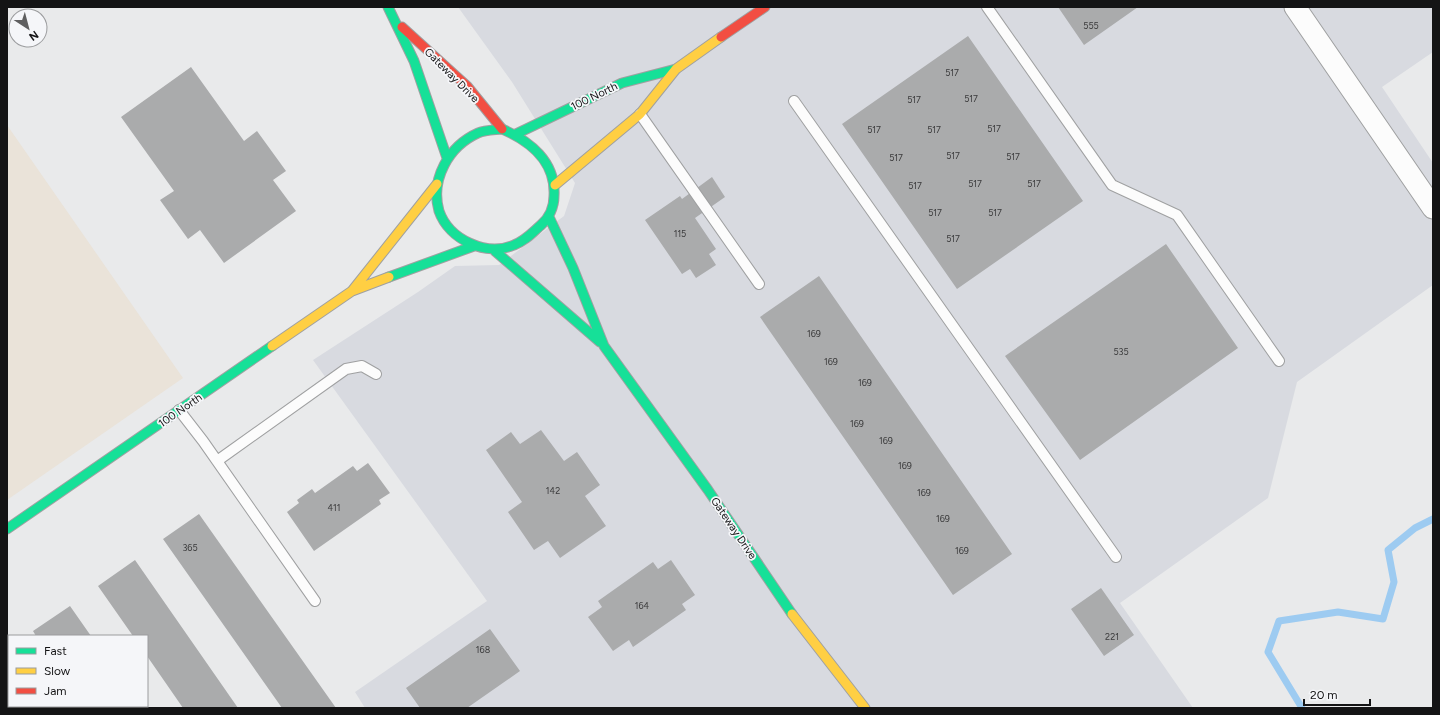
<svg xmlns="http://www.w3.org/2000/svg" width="1440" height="715" viewBox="0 0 1440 715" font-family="Figtree,sans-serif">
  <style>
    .built { fill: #d8dae0 }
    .education { fill: #eae3d9 }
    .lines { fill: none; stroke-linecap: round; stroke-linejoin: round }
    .stream { stroke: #9dcbf1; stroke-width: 7 }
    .building { fill: #aaabac }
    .lane-casing { stroke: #9fa0a1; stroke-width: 12 }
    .street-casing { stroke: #9fa0a1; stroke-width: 23 }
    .fast-casing { stroke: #9fa0a1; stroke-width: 11 }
    .slow-casing { stroke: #9fa0a1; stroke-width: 11 }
    .jam-casing { stroke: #9fa0a1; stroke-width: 11 }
    .lane { stroke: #fcfcfc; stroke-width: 10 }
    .street { stroke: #fcfcfc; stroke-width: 21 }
    .fast { stroke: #16e098; stroke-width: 9 }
    .slow { stroke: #ffcf43; stroke-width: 9 }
    .jam { stroke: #f24e42; stroke-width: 9 }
    .labels { text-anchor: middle; stroke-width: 3.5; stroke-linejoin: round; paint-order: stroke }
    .number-label { font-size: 9px; fill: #3a3a3b }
    .street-label { font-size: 11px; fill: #141415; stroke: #f5f6f9 }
  </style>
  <rect width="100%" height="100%" fill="#e9eaeb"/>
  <!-- built -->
  <path class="built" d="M458 7H1433V52L1382 87 1433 163V285L1297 382 1268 498 1120 603 1193 708H365L355 692 487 601 313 360 418 292 455 266 499 265 564 216 575 183 512 82Z"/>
  <!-- education -->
  <path class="education" d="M7 125 183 378 7 500Z"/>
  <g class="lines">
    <!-- stream -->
    <path class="stream" d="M1302 708 1268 652 1279 621 1338 612 1383 619 1394 582 1388 550 1415 528 1433 519"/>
  </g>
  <!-- building -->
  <path class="building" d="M1058 7H1138L1084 45Z
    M968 36 1083 201 957 289 842 124Z
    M191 67 244 141 257 131 286 171 273 180 296 211 224 263 200 230 188 239 160 200 174 191 121 117Z
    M712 177 725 197 695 218 716 249 709 254 716 265 696 278 690 269 682 274 645 220 680 196 682 199Z
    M1166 244 1238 348 1080 460 1005 356Z
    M819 276 1012 554 953 595 760 317Z
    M541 430 564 461 577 452 600 485 585 496 606 526 560 558 548 541 534 550 508 512 522 502 486 450 511 432 520 444Z
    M368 463 390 493 379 500 381 504 314 551 287 512 299 503 297 500 312 489 315 493 353 466 357 471Z
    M199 514 336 708H282L163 539Z
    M135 560 238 708H183L147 656V636H133L98 586Z
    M671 560 695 595 682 604 686 610 633 647 629 640 613 651 588 617 602 607 598 601 653 562 658 569Z
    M1101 588 1134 635 1104 656 1071 609Z
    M70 606 91 636H36L33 631Z
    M490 629 520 671 467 708H420L406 688Z
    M7 675 9 678V706H29L30 708H7Z
    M85 706H139L141 708H86Z"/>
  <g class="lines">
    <defs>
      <path id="lane" d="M987 7 1112 185 1177 215 1279 361
        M794 101 1116 557
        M640 114 759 284
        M179 410 203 441 315 601
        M217 461 346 369 362 366 376 374"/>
      <path id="street" d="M1295 7 1433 208"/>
      <path id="fast" d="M388 7 414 61 447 158
        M502 129C530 141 556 162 554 196 554 207 549 218 541 225 532 233 525 241 514 245 487 257 449 240 439 211 430 179 449 146 478 133 485 130 494 130 502 129Z
        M516 134 622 83 676 69
        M549 217 573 268 604 346 708 490 792 614
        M495 251 600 342
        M389 277 474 246
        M7 529 272 346"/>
      <path id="slow" d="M555 185 640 114 676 69 721 37
        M352 291 437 184
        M272 346 352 291 389 277
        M792 614 865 708"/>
      <path id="jam" d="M402 27 467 86 502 129
        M721 37 765 7"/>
    </defs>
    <!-- lane casing -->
    <use href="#lane" class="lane-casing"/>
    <!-- street casing -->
    <use href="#street" class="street-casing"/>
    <!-- fast casing -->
    <use href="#fast" class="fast-casing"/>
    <!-- slow casing -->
    <use href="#slow" class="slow-casing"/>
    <!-- jam casing -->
    <use href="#jam" class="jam-casing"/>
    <!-- lane -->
    <use href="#lane" class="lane"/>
    <!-- street -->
    <use href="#street" class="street"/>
    <!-- fast -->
    <use href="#fast" class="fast"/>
    <!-- slow -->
    <use href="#slow" class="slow"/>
    <!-- jam -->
    <use href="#jam" class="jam"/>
  </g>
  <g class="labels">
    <!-- number labels -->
    <g class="number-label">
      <text x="1091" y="29">555</text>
      <text x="952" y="76">517</text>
      <text x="971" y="102">517</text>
      <text x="914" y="103">517</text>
      <text x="994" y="132">517</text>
      <text x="874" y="133">517</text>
      <text x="934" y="133">517</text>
      <text x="953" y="159">517</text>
      <text x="1013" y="160">517</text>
      <text x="896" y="161">517</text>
      <text x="975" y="187">517</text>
      <text x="1034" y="187">517</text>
      <text x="915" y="189">517</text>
      <text x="935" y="216">517</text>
      <text x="995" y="216">517</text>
      <text x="680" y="237">115</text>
      <text x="953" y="242">517</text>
      <text x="814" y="337">169</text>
      <text x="1121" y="355">535</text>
      <text x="831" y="365">169</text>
      <text x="865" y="386">169</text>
      <text x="857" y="427">169</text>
      <text x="886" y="444">169</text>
      <text x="905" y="469">169</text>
      <text x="553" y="494">142</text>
      <text x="924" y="496">169</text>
      <text x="334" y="511">411</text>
      <text x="943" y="522">169</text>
      <text x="190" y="551">365</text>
      <text x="962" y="554">169</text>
      <text x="642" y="609">164</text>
      <text x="1112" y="640">221</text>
      <text x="483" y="653">168</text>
    </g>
    <!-- street labels -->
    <g class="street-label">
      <text transform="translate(452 75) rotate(45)" y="4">Gateway Drive</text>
      <text transform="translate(594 96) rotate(-26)" y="4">100 North</text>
      <text transform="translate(180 410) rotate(-35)" y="4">100 North</text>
      <text transform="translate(734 528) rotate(56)" y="4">Gateway Drive</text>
    </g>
  </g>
  <!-- border -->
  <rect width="1440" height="715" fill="none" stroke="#141415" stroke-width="16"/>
  <!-- legend -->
  <rect x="8" y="635" width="140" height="72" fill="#f5f6f9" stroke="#9b9c9e"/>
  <rect x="16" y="648" width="20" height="6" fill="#16e098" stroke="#9b9c9e"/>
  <text x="44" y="655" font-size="12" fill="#141415">Fast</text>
  <rect x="16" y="668" width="20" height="6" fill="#ffcf43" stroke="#9b9c9e"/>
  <text x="44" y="675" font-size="12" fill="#141415">Slow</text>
  <rect x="16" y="688" width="20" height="6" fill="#f24e42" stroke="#9b9c9e"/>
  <text x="44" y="695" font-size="12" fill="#141415">Jam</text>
  <!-- north arrow -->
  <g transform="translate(28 28) rotate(144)"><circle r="19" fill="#f5f6f9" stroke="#9b9c9e"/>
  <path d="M0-3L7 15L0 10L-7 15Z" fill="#5f5f60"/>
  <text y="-6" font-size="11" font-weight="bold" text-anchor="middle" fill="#141415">N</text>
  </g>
  <!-- scale -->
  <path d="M1304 699v6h66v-6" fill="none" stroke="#141415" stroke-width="2"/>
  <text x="1310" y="699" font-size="12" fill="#141415" stroke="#f5f6f9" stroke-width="3" paint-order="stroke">20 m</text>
</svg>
